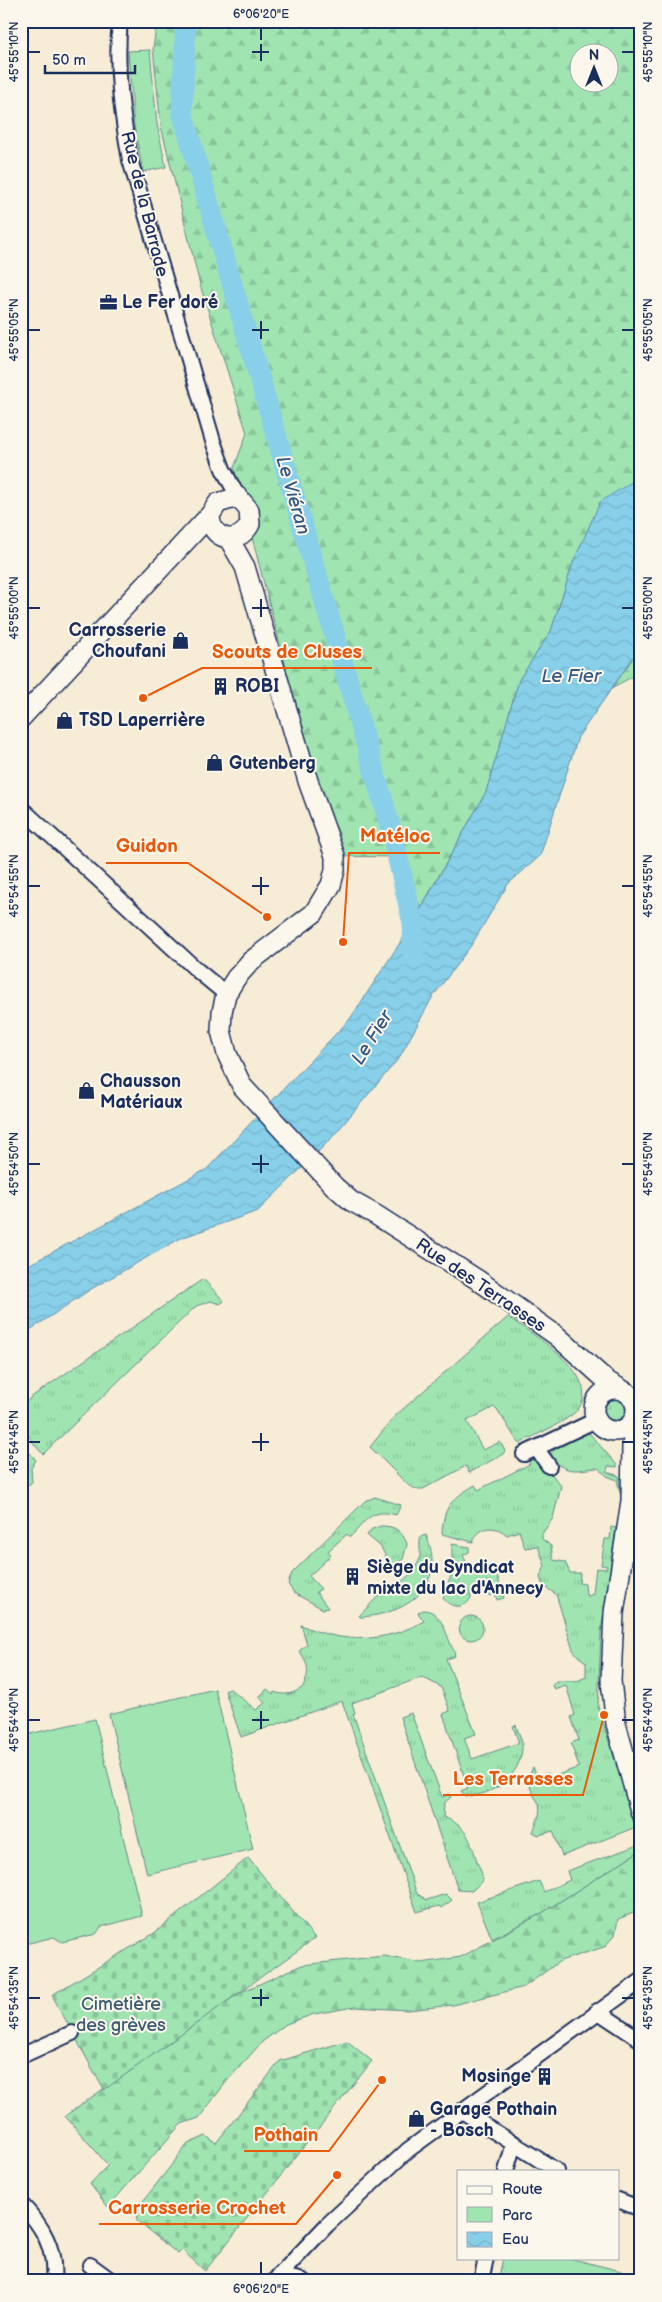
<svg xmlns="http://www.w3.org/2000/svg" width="662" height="2302" viewBox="0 0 662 2302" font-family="'Balsamiq Sans',sans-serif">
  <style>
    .grass { fill: url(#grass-tufts); stroke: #5e8a88 }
    .forest { fill: url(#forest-firs); stroke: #5e8a88; fill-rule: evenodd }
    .cemetery { fill: url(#cemetery-stones); stroke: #5e8a88 }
    .green { fill: #a0e5b1; stroke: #5e8a88 }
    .water { fill: url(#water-waves); stroke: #5c90b1 }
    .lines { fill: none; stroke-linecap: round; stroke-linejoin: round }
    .river { stroke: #88d0e9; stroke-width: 21 }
    .street-casing { stroke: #1b2f5e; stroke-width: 18 }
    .secondary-casing { stroke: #1b2f5e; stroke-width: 22 }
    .street { stroke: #fbf7ec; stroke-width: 14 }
    .secondary { stroke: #fbf7ec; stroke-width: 19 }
    .ticks { fill: none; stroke: #1b2f5e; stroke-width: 2 }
    .labels { text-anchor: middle; stroke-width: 4; stroke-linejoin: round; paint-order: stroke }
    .street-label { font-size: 18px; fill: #1b2f5e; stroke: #fbf7ec }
    .poi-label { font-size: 18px; font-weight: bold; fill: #1b2f5e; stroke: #fbf7ec; text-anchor: start }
    .park-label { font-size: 18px; fill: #3c5c73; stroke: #fbf7ec }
    .water-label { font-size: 19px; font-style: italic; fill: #365781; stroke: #fbf7ec }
    .leader { fill: none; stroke: #e8590c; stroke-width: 2 }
    .callout-dot { fill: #e8590c; stroke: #fbf7ec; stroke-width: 2 }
    .callout-label { font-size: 19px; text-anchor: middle; font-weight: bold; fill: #e8590c; stroke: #fbf7ec; stroke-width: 4; stroke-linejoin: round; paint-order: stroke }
    .neatline { fill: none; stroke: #1b2f5e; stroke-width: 2 }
    .ticks-label { font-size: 12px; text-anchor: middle; fill: #1b2f5e }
  </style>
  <defs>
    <pattern id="grass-tufts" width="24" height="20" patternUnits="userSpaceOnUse" patternTransform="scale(1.25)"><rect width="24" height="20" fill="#a0e5b1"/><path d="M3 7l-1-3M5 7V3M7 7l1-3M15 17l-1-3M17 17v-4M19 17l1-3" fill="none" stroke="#89c59b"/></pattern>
    <pattern id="forest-firs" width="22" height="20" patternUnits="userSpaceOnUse" patternTransform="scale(1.25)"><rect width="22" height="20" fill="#a0e5b1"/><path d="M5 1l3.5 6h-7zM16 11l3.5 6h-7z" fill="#89c59b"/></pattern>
    <pattern id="cemetery-stones" width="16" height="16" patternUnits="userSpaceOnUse" patternTransform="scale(1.25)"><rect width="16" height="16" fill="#a0e5b1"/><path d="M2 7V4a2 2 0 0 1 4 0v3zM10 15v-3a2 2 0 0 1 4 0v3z" fill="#89c59b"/></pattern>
    <pattern id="water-waves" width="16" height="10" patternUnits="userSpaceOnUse" patternTransform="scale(1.25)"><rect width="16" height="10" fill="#88d0e9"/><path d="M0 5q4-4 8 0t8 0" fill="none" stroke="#75b3ca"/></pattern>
  </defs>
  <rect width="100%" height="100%" fill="#f7ecd6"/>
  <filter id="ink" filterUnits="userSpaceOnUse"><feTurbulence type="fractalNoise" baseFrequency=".02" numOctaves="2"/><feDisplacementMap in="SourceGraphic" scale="10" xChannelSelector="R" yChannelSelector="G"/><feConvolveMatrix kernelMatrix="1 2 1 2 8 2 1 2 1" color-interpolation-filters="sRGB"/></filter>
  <g filter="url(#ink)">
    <!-- grass -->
    <path class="grass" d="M203 1279 224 1301 220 1304 211 1301 196 1306 43 1454C30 1441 21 1426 21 1408L30 1398Z
      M508 1317C529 1332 613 1381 573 1414 558 1426 536 1434 519 1444L497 1409 494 1407 467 1421 483 1450 500 1442 505 1451 503 1454 469 1473 466 1466 423 1489H416L408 1485 370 1447 395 1416Z
      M602 1410a13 13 0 1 1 26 0a13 13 0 1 1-26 0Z
      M588 1432 617 1465V1467L608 1466 607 1472 619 1476 621 1497 617 1480 607 1476 598 1468C581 1469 570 1474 556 1463 552 1460 550 1461 549 1455L564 1441Z
      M28 1451 36 1460 31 1468 32 1482 28 1485 21 1478V1452Z
      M531 1459 546 1467 561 1486 553 1518 542 1534V1539L551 1546 553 1560 565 1562 570 1573H580L579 1583 585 1584 586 1595 589 1596 593 1593 596 1568 606 1569 607 1566 601 1565 605 1539H610L611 1527 616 1528 601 1632 598 1707 636 1827 562 1856 553 1831 539 1835 533 1832C548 1796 534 1808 528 1779L533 1767 537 1777 548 1773 550 1778 579 1767 571 1743 579 1740 571 1717 575 1715 566 1685 554 1689 552 1686 556 1681H577L586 1677V1662L579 1657 573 1650 556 1594 543 1586 540 1577 545 1566 538 1546 525 1548 519 1531 507 1535C495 1524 479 1526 473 1542L442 1534C443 1506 452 1499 475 1485L478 1490 530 1464 528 1460Z
      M375 1497 401 1505 396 1515C370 1507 365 1523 350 1537L347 1534 328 1551 331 1555 309 1576 321 1589 316 1592 328 1608 323 1609 294 1593 288 1584 292 1573 365 1501Z
      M381 1526C395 1526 402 1531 407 1544L403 1559 391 1567 381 1547 367 1535 372 1529Z
      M426 1535C448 1587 407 1614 361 1617L359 1616 388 1586 400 1583 413 1572 420 1559V1537Z
      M452 1544 469 1547V1552L463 1555C469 1571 481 1577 497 1575L504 1598 497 1600 495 1594 490 1596 486 1585 470 1591 471 1598C464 1610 450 1608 443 1598L452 1573Z
      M423 1610C443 1610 446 1637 454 1651L455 1656 446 1659 476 1734 464 1738 472 1759 519 1743 513 1726 516 1725C518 1732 523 1741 522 1748 521 1776 492 1797 465 1796L461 1791 468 1788 443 1714 450 1711 441 1687 422 1677 352 1703 355 1713 353 1714 417 1894 427 1900 446 1894 452 1900 441 1908 439 1906 417 1912 342 1701 241 1737 225 1691 230 1689 256 1710 265 1703 259 1697 267 1689 273 1694 274 1692C285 1696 294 1694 303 1687 310 1673 309 1663 299 1651L307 1644 301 1625C342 1644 385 1643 424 1621L418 1613Z
      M459 1628a12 12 0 1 1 24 0a12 12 0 1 1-24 0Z
      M411 1713 442 1797 450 1794 451 1797 444 1803 443 1817C466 1825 471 1840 477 1862 480 1869 483 1873 482 1881L472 1891 458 1890 400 1717Z
      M641 1844V1850L542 1913 492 1939 477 1902 539 1881 544 1892 570 1880 567 1871Z"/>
    <!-- forest -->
    <path class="forest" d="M157 21H641V476L600 503 573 563 551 631 519 680 486 792 414 920 396 857 335 856 234 468 247 433 200 285 161 126 153 48ZM580 52H610V82H580Z
      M641 646V672L613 687Z
      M641 1850V1910L618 1919 615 1935 604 1947 560 1961 524 1987 453 2005 408 2010 354 2007 314 2014 286 2024 262 2042 227 2081 199 2118 181 2124 108 2207 90 2184 108 2165 65 2116 239 1993 302 1965 384 1956 421 1963 461 1957 542 1913Z"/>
    <!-- cemetery -->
    <path class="cemetery" d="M248 1858 315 1938 104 2090 52 1995 153 1934Z
      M347 2041 372 2061 205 2271 182 2250 178 2254 137 2221 136 2210 188 2144 206 2136 216 2143 280 2061Z"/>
    <!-- green -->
    <path class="green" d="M150 50 157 124 166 167 143 172 134 126 128 51Z
      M215 1689 253 1849 147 1874 109 1714Z
      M95 1719 142 1916 101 1927 96 1934 62 1942 54 1937 21 1945V1736Z
      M503 2258H569L641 2276V2281H498Z"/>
    <!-- water -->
    <path class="water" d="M641 476V646L578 737 540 856 508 884 472 944 432 998 399 1058 329 1141 258 1211 181 1238 91 1289 21 1336V1269L207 1169 350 1019 413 923 486 792 519 680 551 631 573 563 600 502Z"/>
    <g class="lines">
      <!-- river -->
      <path class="river" d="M186 21 182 112 391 829 413 923V951"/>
      <defs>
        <path id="street" d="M120 21C115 68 122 115 130 160L213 441 223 469 238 497
          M21 808 198 971 226 994
          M536 1448 549 1466
          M524 1454 596 1420
          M597 2011 641 2040
          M21 2056 72 2033
          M462 2111 557 2171
          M506 2171 514 2143
          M618 2200 641 2209
          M21 2204C43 2226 56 2249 53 2281
          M90 2265 112 2281
          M279 2275 303 2281
          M274 2281 327 2225 408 2150 641 1981
          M481 2281 486 2258"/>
        <path id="secondary" d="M229 539 245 567 308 781 335 856V870L331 885 314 913 251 961 236 978 226 994 222 1012 221 1031 227 1054 242 1086 334 1186 351 1201 376 1215 478 1280 557 1336 607 1381 621 1389
          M21 718 210 515 218 503 238 497 249 510 250 524C238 547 210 540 210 515
          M594 1410a21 21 0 1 1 42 0a21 21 0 1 1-42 0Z
          M636 1417 632 1447 631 1501 614 1613 611 1681 616 1724 641 1814"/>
      </defs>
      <!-- street casing -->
      <use href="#street" class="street-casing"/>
      <!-- secondary casing -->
      <use href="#secondary" class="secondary-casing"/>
      <!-- street -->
      <use href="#street" class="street"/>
      <!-- secondary -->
      <use href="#secondary" class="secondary"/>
    </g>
  </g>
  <!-- ticks -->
  <path class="ticks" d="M261 28V40M261 44V61M28 52H40M252 52H269M622 52H634M261 321V339M28 330H40M252 330H269M622 330H634M261 599V617M28 608H40M252 608H269M622 608H634M261 877V895M28 886H40M252 886H269M622 886H634M261 1155V1173M28 1164H40M252 1164H269M622 1164H634M261 1433V1451M28 1442H40M252 1442H269M622 1442H634M261 1711V1729M28 1720H40M252 1720H269M622 1720H634M261 1989V2006M28 1998H40M252 1998H269M622 1998H634M261 2262V2274"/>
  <!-- icons -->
  <defs>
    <symbol id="office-bare" viewBox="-9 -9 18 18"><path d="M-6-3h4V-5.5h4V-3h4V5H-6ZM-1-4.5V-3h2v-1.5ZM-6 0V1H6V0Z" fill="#1b2f5e" stroke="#fbf7ec" stroke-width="2.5" paint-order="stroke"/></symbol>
    <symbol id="shop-bare" viewBox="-9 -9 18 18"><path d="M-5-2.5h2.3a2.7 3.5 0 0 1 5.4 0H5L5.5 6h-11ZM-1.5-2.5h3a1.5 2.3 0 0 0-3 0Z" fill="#1b2f5e" stroke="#fbf7ec" stroke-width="2.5" paint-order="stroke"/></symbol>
    <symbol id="building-bare" viewBox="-9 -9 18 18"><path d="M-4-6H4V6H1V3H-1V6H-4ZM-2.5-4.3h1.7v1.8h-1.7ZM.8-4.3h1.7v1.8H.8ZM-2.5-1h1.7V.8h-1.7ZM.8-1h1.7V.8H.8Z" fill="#1b2f5e" stroke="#fbf7ec" stroke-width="2.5" paint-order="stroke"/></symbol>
  </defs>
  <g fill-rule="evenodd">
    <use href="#office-bare" x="96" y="290" width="25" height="25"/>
    <use href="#shop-bare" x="168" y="628" width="25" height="25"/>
    <use href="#building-bare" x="208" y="674" width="25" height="25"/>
    <use href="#shop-bare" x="52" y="708" width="25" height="25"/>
    <use href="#shop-bare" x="202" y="750" width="25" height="25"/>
    <use href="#shop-bare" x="74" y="1078" width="25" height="25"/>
    <use href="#building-bare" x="340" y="1564" width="25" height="25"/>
    <use href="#building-bare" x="532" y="2064" width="25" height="25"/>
    <use href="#shop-bare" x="404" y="2106" width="25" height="25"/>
  </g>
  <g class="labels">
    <!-- street labels -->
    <g class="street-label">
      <text transform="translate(145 204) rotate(76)" y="6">Rue de la Barrade</text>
      <text transform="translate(481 1285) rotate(34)" y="6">Rue des Terrasses</text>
    </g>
    <!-- poi labels -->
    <g class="poi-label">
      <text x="122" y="308">Le Fer doré</text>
      <text x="166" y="636" text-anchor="end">Carrosserie<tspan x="166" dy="21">Choufani</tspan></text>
      <text x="235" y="692">ROBI</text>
      <text x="79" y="726">TSD Laperrière</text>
      <text x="229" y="769">Gutenberg</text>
      <text x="100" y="1087">Chausson<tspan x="100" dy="21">Matériaux</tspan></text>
      <text x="367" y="1573">Siège du Syndicat<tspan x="367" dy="21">mixte du lac d'Annecy</tspan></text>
      <text x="531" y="2082" text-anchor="end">Mosinge</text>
      <text x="430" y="2115">Garage Pothain<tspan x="430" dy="21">- Bosch</tspan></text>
    </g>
    <!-- park labels -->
    <g class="park-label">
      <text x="121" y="2010">Cimetière<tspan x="121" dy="21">des grèves</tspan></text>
    </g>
    <!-- water labels -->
    <g class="water-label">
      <text transform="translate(294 495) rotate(74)" y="7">Le Viéran</text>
      <text x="571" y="682">Le Fier</text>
      <text transform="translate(371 1037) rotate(-58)" y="7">Le Fier</text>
    </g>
  </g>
  <!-- callouts -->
  <path class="leader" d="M143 698L202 668H372M343 942L349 853H440M267 917L188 863H106M604 1715L583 1795H443M382 2080L329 2151H244M337 2175L296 2224H99"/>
  <g class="callout-dot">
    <circle cx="143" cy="698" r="5"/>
    <circle cx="343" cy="942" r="5"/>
    <circle cx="267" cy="917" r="5"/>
    <circle cx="604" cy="1715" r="5"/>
    <circle cx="382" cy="2080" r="5"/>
    <circle cx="337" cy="2175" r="5"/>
  </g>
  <g class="callout-label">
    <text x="287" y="658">Scouts de Cluses</text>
    <text x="395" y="842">Matéloc</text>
    <text x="147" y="852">Guidon</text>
    <text x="513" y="1785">Les Terrasses</text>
    <text x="286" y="2141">Pothain</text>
    <text x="197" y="2214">Carrosserie Crochet</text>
  </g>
  <!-- margin -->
  <rect width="662" height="2302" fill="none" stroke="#fbf7ec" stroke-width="55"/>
  <!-- legend -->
  <rect x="457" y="2170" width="162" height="90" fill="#fbf7ec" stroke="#a1a7b3"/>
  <rect x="467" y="2186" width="25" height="8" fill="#fbf7ec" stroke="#a1a7b3"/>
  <text x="502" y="2194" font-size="15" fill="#1b2f5e">Route</text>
  <rect x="467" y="2207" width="25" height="15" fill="#a0e5b1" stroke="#a1a7b3"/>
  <text x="502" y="2220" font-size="15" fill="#1b2f5e">Parc</text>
  <rect x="467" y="2232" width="25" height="15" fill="url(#water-waves)" stroke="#a1a7b3"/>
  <text x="502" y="2244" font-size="15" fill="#1b2f5e">Eau</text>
  <!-- north arrow -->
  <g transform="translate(594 68)"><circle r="24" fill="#fbf7ec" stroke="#a1a7b3"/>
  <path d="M0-4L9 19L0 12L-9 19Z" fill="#1b2f5e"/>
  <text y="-8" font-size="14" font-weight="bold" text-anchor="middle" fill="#1b2f5e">N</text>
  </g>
  <!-- scale -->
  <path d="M45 65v8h90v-8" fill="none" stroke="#1b2f5e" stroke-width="2.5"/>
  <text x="52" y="65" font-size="15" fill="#1b2f5e" stroke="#fbf7ec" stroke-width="4" paint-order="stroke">50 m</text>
  <rect x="28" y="28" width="606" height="2246" class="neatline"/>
  <g class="ticks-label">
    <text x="261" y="18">6°06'20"E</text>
    <text transform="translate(14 52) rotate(-90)" y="4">45°55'10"N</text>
    <text transform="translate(648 52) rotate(-90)" y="4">45°55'10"N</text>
    <text transform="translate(14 330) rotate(-90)" y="4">45°55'05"N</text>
    <text transform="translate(648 330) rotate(-90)" y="4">45°55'05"N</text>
    <text transform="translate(14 608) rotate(-90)" y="4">45°55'00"N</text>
    <text transform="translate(648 608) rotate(-90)" y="4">45°55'00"N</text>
    <text transform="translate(14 886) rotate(-90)" y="4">45°54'55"N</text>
    <text transform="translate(648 886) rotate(-90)" y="4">45°54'55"N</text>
    <text transform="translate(14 1164) rotate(-90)" y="4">45°54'50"N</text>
    <text transform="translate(648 1164) rotate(-90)" y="4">45°54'50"N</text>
    <text transform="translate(14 1442) rotate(-90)" y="4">45°54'45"N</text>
    <text transform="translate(648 1442) rotate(-90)" y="4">45°54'45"N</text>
    <text transform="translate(14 1720) rotate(-90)" y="4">45°54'40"N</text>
    <text transform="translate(648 1720) rotate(-90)" y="4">45°54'40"N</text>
    <text transform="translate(14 1998) rotate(-90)" y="4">45°54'35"N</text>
    <text transform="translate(648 1998) rotate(-90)" y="4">45°54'35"N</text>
    <text x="261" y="2293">6°06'20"E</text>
  </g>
</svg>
